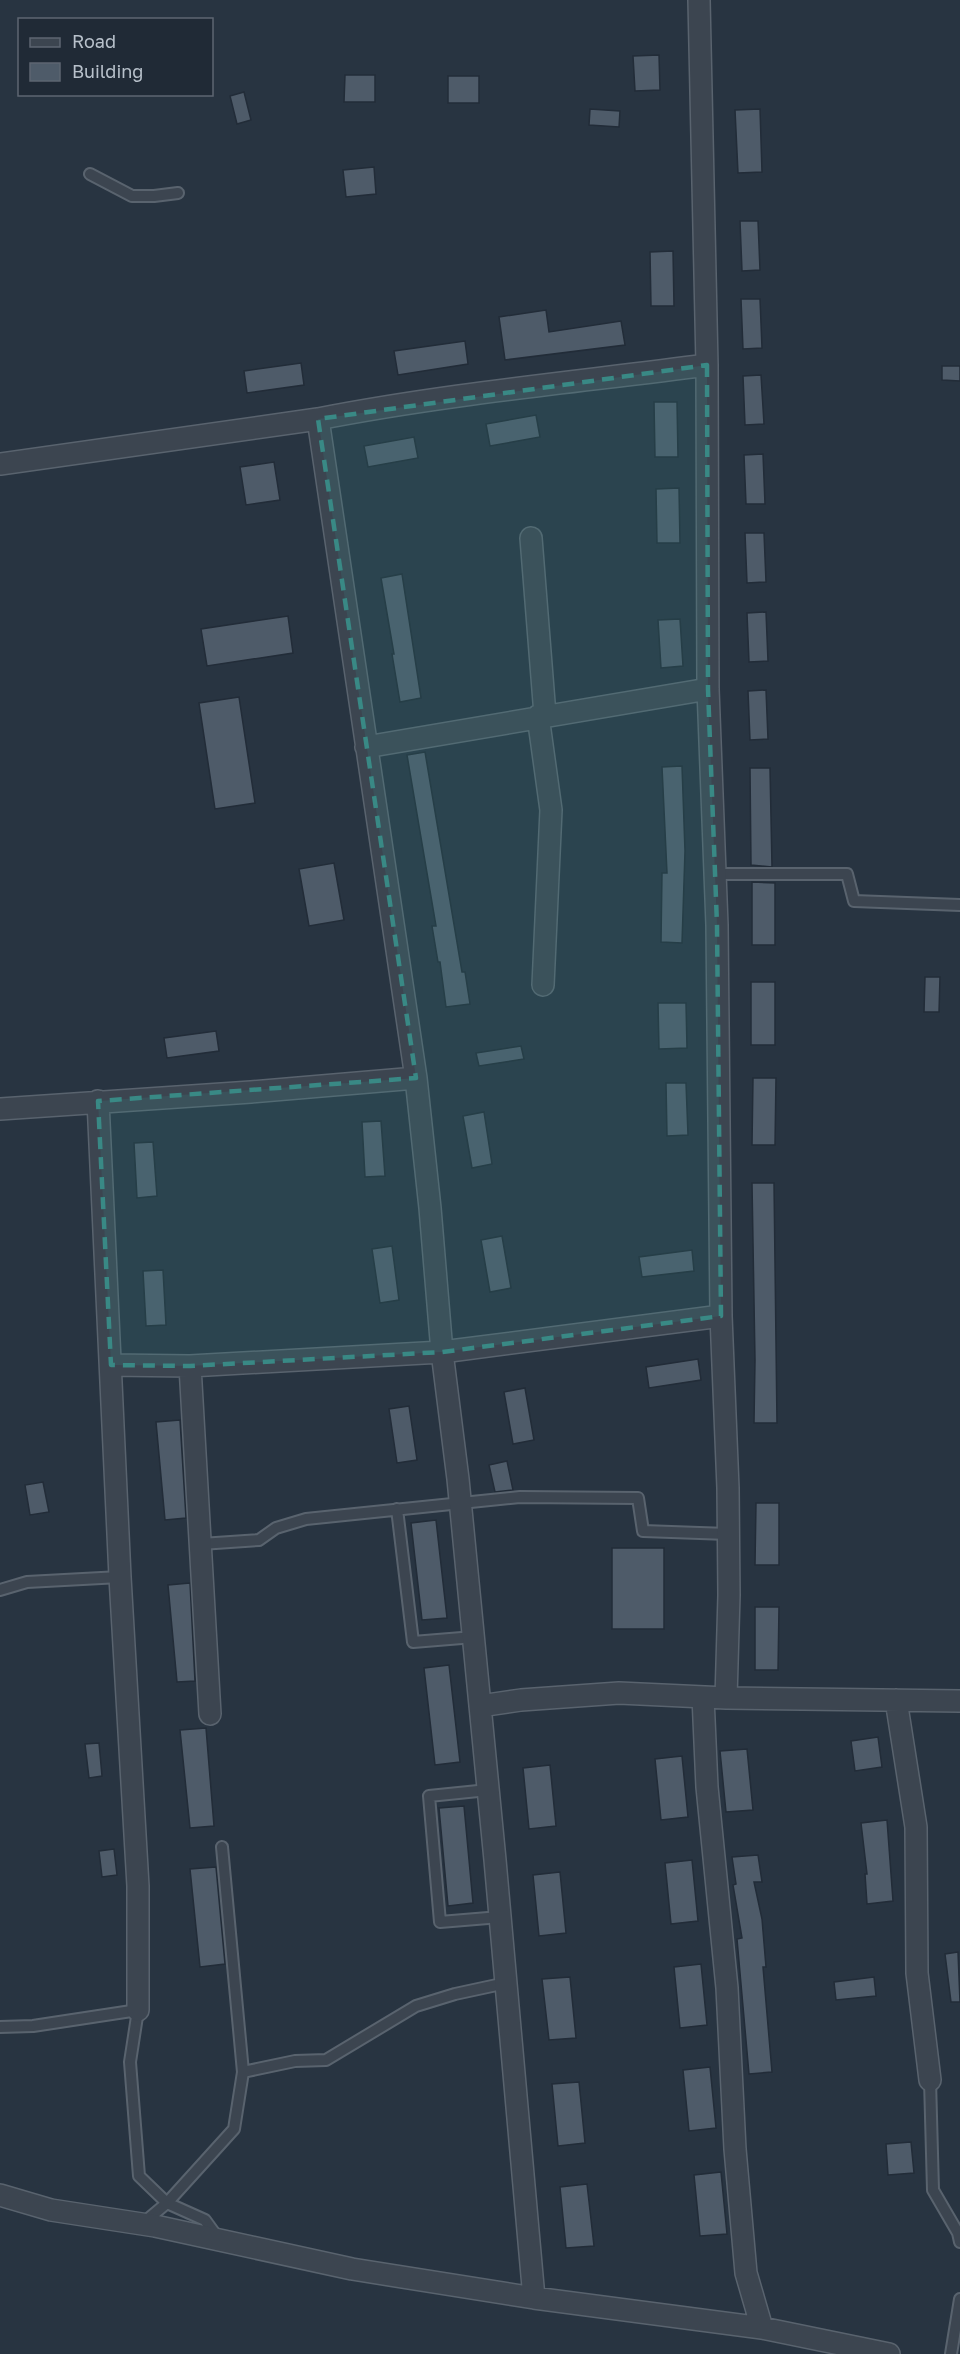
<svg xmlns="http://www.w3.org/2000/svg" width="960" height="2354" viewBox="0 0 960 2354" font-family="'Golos Text',sans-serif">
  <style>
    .building { fill: #4e5b69; stroke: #222c38; stroke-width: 1.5 }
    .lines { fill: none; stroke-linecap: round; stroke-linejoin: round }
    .service-casing { stroke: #59636e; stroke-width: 14 }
    .minor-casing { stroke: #59636e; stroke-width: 24 }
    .service { stroke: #3c4550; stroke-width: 10 }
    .minor { stroke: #3c4550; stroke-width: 21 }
    .marked { fill: #398985; fill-opacity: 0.2; stroke: #398985; stroke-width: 4.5; stroke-dasharray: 12 8; stroke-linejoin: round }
  </style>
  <rect width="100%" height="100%" fill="#283441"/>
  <!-- building -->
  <path class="building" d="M659 55 660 90 635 91 633 56Z
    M345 75H375V102H344Z
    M448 76H479V103H448Z
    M244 92 251 120 237 124 230 96Z
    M590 109 620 111 619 127 589 125Z
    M760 109 762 172 738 173 735 110Z
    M374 167 376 194 346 197 343 170Z
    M740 221H758L760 270 742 271Z
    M673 251 674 306H651L650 252Z
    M741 299H760L762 348 743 349Z
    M546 310 549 332 621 321 625 345 505 360 499 317Z
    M465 341 468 364 398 375 394 351Z
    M301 363 304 385 247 393 244 371Z
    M942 366H960V381L942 380Z
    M761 375 764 424 745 425 743 376Z
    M654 402H677L678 457H655Z
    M536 415 540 437 490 446 486 424Z
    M414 437 418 458 368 467 364 446Z
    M763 454 765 504H746L744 455Z
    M274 462 280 500 246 505 240 467Z
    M679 488 680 543H657L656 489Z
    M745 533H764L766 582 747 583Z
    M402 574 421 698 400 702 392 654H394L381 578Z
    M766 612 768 661 749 662 747 613Z
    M288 616 293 653 207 666 201 629Z
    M680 619 683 666 661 668 658 620Z
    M766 690 768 739 750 740 748 691Z
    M239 697 255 803 215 809 199 703Z
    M425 752 462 972H465L470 1004 446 1007 440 962H438L432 926H436L407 755Z
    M682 766 685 851 682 943 661 942 662 873H667L662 767Z
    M750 768H770L772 867 751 865Z
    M334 863 344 920 309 926 299 869Z
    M752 882 775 883V945H752Z
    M925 977H940L939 1012H924Z
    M751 982H775V1045H751Z
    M658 1003H686L687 1048 659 1049Z
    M216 1031 219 1051 167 1058 164 1038Z
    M521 1046 524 1059 479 1066 476 1053Z
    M753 1078H776L775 1145H752Z
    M666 1083H686L688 1135 667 1136Z
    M484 1112 492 1164 472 1168 463 1116Z
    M381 1121 385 1176 365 1177 362 1122Z
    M153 1142 157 1196 137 1198 134 1143Z
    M752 1183H774L777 1423H754L755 1360Z
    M502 1236 511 1288 490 1292 481 1240Z
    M392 1246 399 1300 380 1303 372 1249Z
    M692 1250 694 1271 642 1277 639 1257Z
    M163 1270 166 1325 146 1326 143 1271Z
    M698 1359 701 1380 649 1388 646 1367Z
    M525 1388 534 1440 513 1444 504 1392Z
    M409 1406 417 1460 397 1463 389 1409Z
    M180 1420 186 1518 165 1520 156 1422Z
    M507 1461 513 1490 495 1492 489 1465Z
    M43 1482 49 1512 30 1515 25 1485Z
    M756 1503H779V1565H755Z
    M436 1520 447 1618 422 1620 411 1523Z
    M612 1548H664V1629H612Z
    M190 1583 195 1681 177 1682 168 1585Z
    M755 1607H779L778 1670H755Z
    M449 1665 460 1762 435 1765 424 1668Z
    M206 1728 214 1826 190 1828 180 1730Z
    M878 1737 882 1767 855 1771 851 1741Z
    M99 1743 102 1776 89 1778 85 1744Z
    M747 1749 753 1810 726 1812 720 1751Z
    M682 1756 688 1817 661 1820 655 1759Z
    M550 1765 556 1826 529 1829 523 1768Z
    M464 1806 473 1903 448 1906 439 1808Z
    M887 1820 893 1901 867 1904 865 1874H867L861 1823Z
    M114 1849 117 1875 102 1877 99 1851Z
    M758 1855 762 1882H754L762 1919 766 1967H763L772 2072 749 2074 737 1939 742 1938 733 1885 736 1884 732 1857Z
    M692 1860 698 1921 671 1924 665 1863Z
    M216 1867 225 1964 200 1967 190 1869Z
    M560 1872 566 1933 539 1936 533 1875Z
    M958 1952 960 2002H951L945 1954Z
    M701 1964 707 2025 680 2028 674 1967Z
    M570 1977 576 2038 549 2040 542 1979Z
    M874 1977 876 1996 836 2000 834 1982Z
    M710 2067 716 2128 689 2131 683 2070Z
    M579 2082 585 2143 558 2146 552 2084Z
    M911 2142 914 2173 888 2175 886 2144Z
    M721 2172 727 2234 700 2236 694 2175Z
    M587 2184 594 2246 566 2248 560 2187Z"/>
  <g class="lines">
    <defs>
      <path id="service" d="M90 174 132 196H154L178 193
        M715 874H847L854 901 960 905
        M397 1509 413 1642 474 1637
        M201 1544 259 1540 276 1528 306 1519 520 1497 638 1498 643 1531 728 1534
        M0 1590 27 1582 120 1577
        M488 1790 429 1796 440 1922 500 1917
        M0 2027 33 2026 138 2010 130 2062 139 2176 167 2203 205 2220 218 2238
        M243 2072 295 2061 326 2060 416 2006 455 1994 506 1983
        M930 2080 933 2190 958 2233 960 2242
        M142 2224 167 2203 234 2129 243 2072 222 1847
        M951 2354 960 2299"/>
      <path id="minor" d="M699 0 707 365 708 689 717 925 721 1316 728 1488 729 1595 726 1698
        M318 419 416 1078 430 1208 442 1352 458 1479 495 1860 534 2298
        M0 464 318 419C446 394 577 382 707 365
        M531 538 545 715
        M538 716 551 810 543 985
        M366 747 708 689
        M98 1101 120 1577 138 1886V2010
        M0 1109 251 1092 416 1078
        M111 1365 190 1366 442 1352 721 1316
        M190 1366 210 1714
        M703 1697 707 1787 727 1988 735 2149 746 2273 762 2328
        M896 1700 916 1827 917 1973 930 2080
        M480 1706 521 1700 619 1693 726 1698 960 1701
        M0 2195 51 2210 155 2226 352 2269 534 2298 762 2328 889 2354"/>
    </defs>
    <!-- service casing -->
    <use href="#service" class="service-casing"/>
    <!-- minor casing -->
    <use href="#minor" class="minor-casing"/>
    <!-- service -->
    <use href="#service" class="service"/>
    <!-- minor -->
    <use href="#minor" class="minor"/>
  </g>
  <!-- marked area -->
  <path class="marked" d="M707 365 708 689 717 925 721 1316 442 1352 190 1366 111 1365 98 1101 416 1078 318 419Z"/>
  <!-- legend -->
  <rect x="18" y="18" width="195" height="78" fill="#202a36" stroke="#5d6672" stroke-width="1.5"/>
  <rect x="30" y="38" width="30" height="9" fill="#3c4550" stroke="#5d6672" stroke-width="1.5"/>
  <text x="72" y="48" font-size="18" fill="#b8c1cb">Road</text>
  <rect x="30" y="63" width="30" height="18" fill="#4e5b69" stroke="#5d6672" stroke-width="1.5"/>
  <text x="72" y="78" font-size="18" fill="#b8c1cb">Building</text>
</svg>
